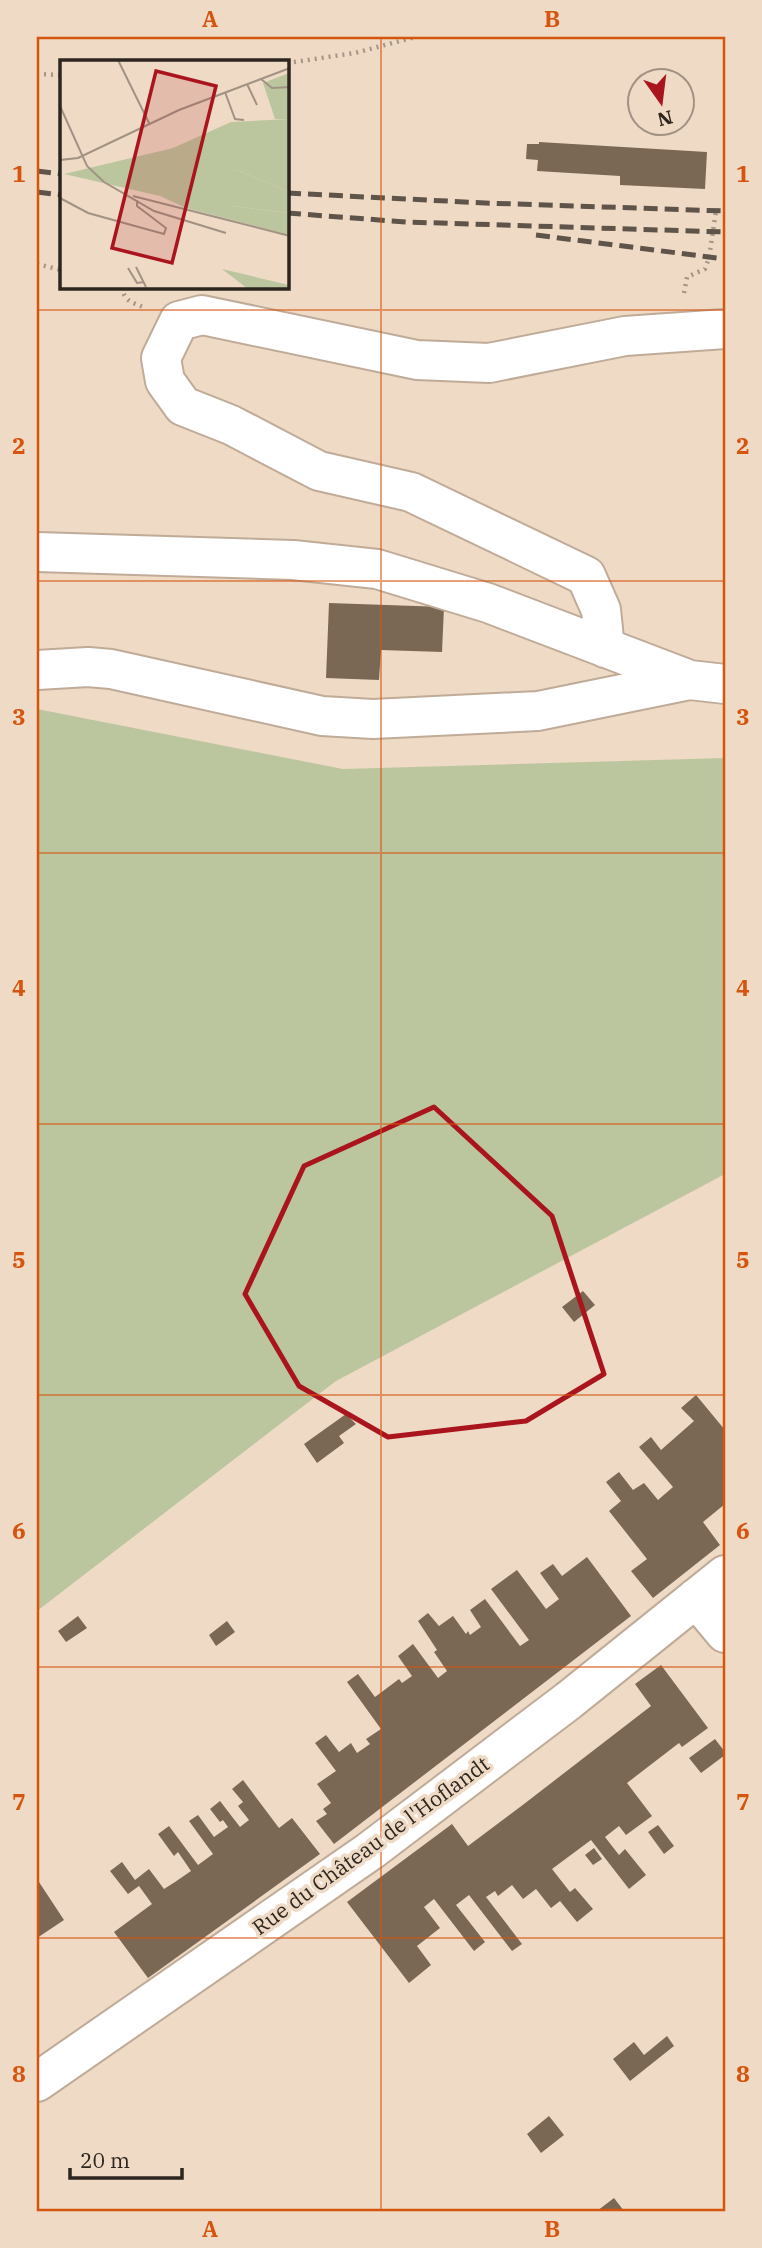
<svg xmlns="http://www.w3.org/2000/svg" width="762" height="2248" viewBox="0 0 762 2248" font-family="'IBM Plex Serif',serif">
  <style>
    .green { fill: #bcc69e }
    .building { fill: #7a6855 }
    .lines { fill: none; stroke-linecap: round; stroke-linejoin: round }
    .minor-casing { stroke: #bfab98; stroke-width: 42 }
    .path { stroke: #a49585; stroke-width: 4.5; stroke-dasharray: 2 5; stroke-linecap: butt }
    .minor { stroke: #fff; stroke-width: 38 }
    .rail { stroke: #5f5449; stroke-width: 5; stroke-dasharray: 14 7; stroke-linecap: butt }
    .marked { fill: none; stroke: #aa151d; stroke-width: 5; stroke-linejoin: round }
    .grid { fill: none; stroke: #d5540e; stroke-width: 2; stroke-opacity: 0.55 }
    .labels { text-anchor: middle; stroke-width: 7; stroke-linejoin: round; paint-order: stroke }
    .street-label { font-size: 21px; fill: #2d261e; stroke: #efdac6 }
    .inset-road { fill: none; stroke: #a19283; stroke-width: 2 }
    .view { fill: #aa151d; fill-opacity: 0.15; stroke: #aa151d; stroke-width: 3.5 }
    .inset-edge { fill: none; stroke: #2d261e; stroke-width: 3.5 }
    .neatline { fill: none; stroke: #d5540e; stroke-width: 2.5 }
    .grid-label { font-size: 23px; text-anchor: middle; font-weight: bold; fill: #d5540e }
  </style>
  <rect width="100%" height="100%" fill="#efdac6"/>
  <!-- green -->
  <path class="green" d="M37 709 343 769 725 758V1174L336 1381 37 1611Z"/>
  <!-- building -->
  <path class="building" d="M539 142 707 152 705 189 620 185V176L537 171 538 160 526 159 527 144H539Z
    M329 603 444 607 442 652 381 650 379 680 326 678Z
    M583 1291 595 1305 574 1322 562 1307Z
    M696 1395 725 1430V1504L703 1522 720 1545 653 1598 631 1571 647 1559 609 1511 621 1501 606 1482 619 1472 633 1490 644 1483 658 1500 673 1487 639 1447 651 1437 661 1450 694 1421 681 1408Z
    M346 1414 356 1424 339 1436 344 1443 317 1463 304 1444Z
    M587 1557 631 1616 334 1844 316 1821 327 1814 323 1809 331 1803 317 1784 336 1771 315 1743 326 1735 339 1752 351 1743 357 1753 370 1744 366 1739 381 1729 347 1682 358 1674 375 1697 399 1679 402 1683 412 1676 398 1656 413 1644 438 1678 447 1671 434 1652 437 1650 418 1621 428 1613 439 1626 453 1616 466 1634 468 1631 470 1635 481 1627 470 1610 485 1599 520 1646 529 1640 491 1589 517 1570 546 1609 559 1599 540 1573 553 1564 562 1576Z
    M78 1616 87 1628 66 1642 58 1631Z
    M227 1621 235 1632 216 1646 209 1635Z
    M661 1665 708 1728 682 1747 679 1743 627 1783 652 1816 626 1835 619 1826 605 1837 619 1855 625 1849 646 1875 629 1889 591 1840 552 1869 570 1892 575 1888 593 1909 577 1922 560 1901 551 1908 536 1889 523 1899 512 1885 498 1896 495 1891 486 1897 522 1944 512 1951 469 1895 456 1905 485 1942 474 1951 434 1899 424 1907 440 1928 417 1946 431 1965 409 1983 347 1902 452 1824 468 1846 524 1804 651 1706 635 1684Z
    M715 1739 725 1752V1755L701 1773 689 1758Z
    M243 1780 279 1828 292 1818 320 1854 148 1978 114 1932 152 1904 139 1886 128 1894 110 1871 122 1862 135 1880 149 1869 164 1889 175 1882 191 1871 178 1852 174 1856 158 1834 169 1826 198 1865 213 1854 189 1821 198 1815 214 1837 228 1827 223 1820 220 1822 210 1809 220 1801 240 1827 249 1820 238 1806 243 1802 232 1789Z
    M658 1825 674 1846 664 1854 648 1832Z
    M594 1848 602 1859 593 1865 585 1855Z
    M37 1879 64 1920 37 1938Z
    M667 2036 674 2046 630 2081 613 2059 634 2042 644 2055Z
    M549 2116 564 2135 541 2153 527 2134Z
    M614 2198 624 2211H597Z"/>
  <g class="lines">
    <defs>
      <path id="minor" d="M37 552 293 560 377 569 488 603 690 680 725 684
        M605 648 601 610 586 576 411 492 319 471 231 425 183 406 165 381 161 358 179 321 202 315 417 360 489 363 625 336 725 329
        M37 670 88 667 111 669 322 716 373 719 538 711 690 680
        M696 1598 725 1633
        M37 2082 370 1851 568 1701 725 1575"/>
    </defs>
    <!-- minor casing -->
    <use href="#minor" class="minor-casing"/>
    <!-- path -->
    <path class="path" d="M287 63 355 53 415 37
      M37 74 61 75
      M37 264 61 270
      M122 287C124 302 133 302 145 308
      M684 293 687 277 705 269 709 258 716 211"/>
    <!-- minor -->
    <use href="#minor" class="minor"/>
    <!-- rail -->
    <path class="rail" d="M37 171 61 174
      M37 192 61 195
      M287 193 485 203 725 211
      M287 213 406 222 725 232
      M536 235 725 259"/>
  </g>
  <!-- marked area -->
  <path class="marked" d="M434 1107 552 1216 604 1374 526 1421 388 1437 299 1386 245 1294 304 1166Z"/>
  <!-- grid -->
  <path class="grid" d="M381 37V2211M37 310H725M37 581H725M37 853H725M37 1124H725M37 1395H725M37 1667H725M37 1938H725"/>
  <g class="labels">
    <!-- street labels -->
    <g class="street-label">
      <text transform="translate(371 1846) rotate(-36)" y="7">Rue du Château de l'Hoflandt</text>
    </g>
  </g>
  <!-- overview -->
  <g transform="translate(60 60)">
    <rect width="229" height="229" fill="#efdac6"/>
    <path d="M229 59V132L175 109 173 146 229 153V175L126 148 100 136 4 114 113 88 171 62ZM162 209 229 225V229H188Z" fill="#bcc69e"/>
    <path d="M229 13V59H215L203 23ZM175 109 229 132V153L173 146 166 116Z" fill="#bcc69e"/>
    <path class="inset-road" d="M58 0 89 63M201 19 212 28 230 27M187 24 197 45M165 32 175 59 184 60M0 46 27 106 44 122 94 151 166 173M0 100 18 98 119 50 230 8M73 136 230 176M0 138 28 153 104 174 106 168 77 146V140M76 207 86 227M68 208 77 223 84 222"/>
    <path class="view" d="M96 11 156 26 112 203 52 188Z"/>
    <rect width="229" height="229" class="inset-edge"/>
  </g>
  <!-- border -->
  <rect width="762" height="2248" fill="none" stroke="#efdac6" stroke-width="77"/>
  <!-- north arrow -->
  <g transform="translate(661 102) rotate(166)"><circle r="33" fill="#efdac6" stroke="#a19283" stroke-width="2"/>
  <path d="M0-5L12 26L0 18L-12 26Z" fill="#aa151d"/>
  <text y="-10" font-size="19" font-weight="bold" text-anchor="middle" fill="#2d261e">N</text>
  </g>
  <!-- scale -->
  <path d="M70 2168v10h112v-10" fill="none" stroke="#2d261e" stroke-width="3.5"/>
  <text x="80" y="2168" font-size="21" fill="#2d261e" stroke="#efdac6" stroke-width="5" paint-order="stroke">20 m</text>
  <rect x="38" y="38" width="686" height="2172" class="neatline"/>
  <g class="grid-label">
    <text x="210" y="27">A</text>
    <text x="552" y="27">B</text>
    <text x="19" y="182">1</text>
    <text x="743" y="182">1</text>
    <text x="19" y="454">2</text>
    <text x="743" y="454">2</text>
    <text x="19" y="725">3</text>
    <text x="743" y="725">3</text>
    <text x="19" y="996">4</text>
    <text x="743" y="996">4</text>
    <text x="19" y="1268">5</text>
    <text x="743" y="1268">5</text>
    <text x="19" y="1539">6</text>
    <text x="743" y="1539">6</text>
    <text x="19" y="1810">7</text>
    <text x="743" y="1810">7</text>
    <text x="19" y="2082">8</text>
    <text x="743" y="2082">8</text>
    <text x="210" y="2237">A</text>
    <text x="552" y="2237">B</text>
  </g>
</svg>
